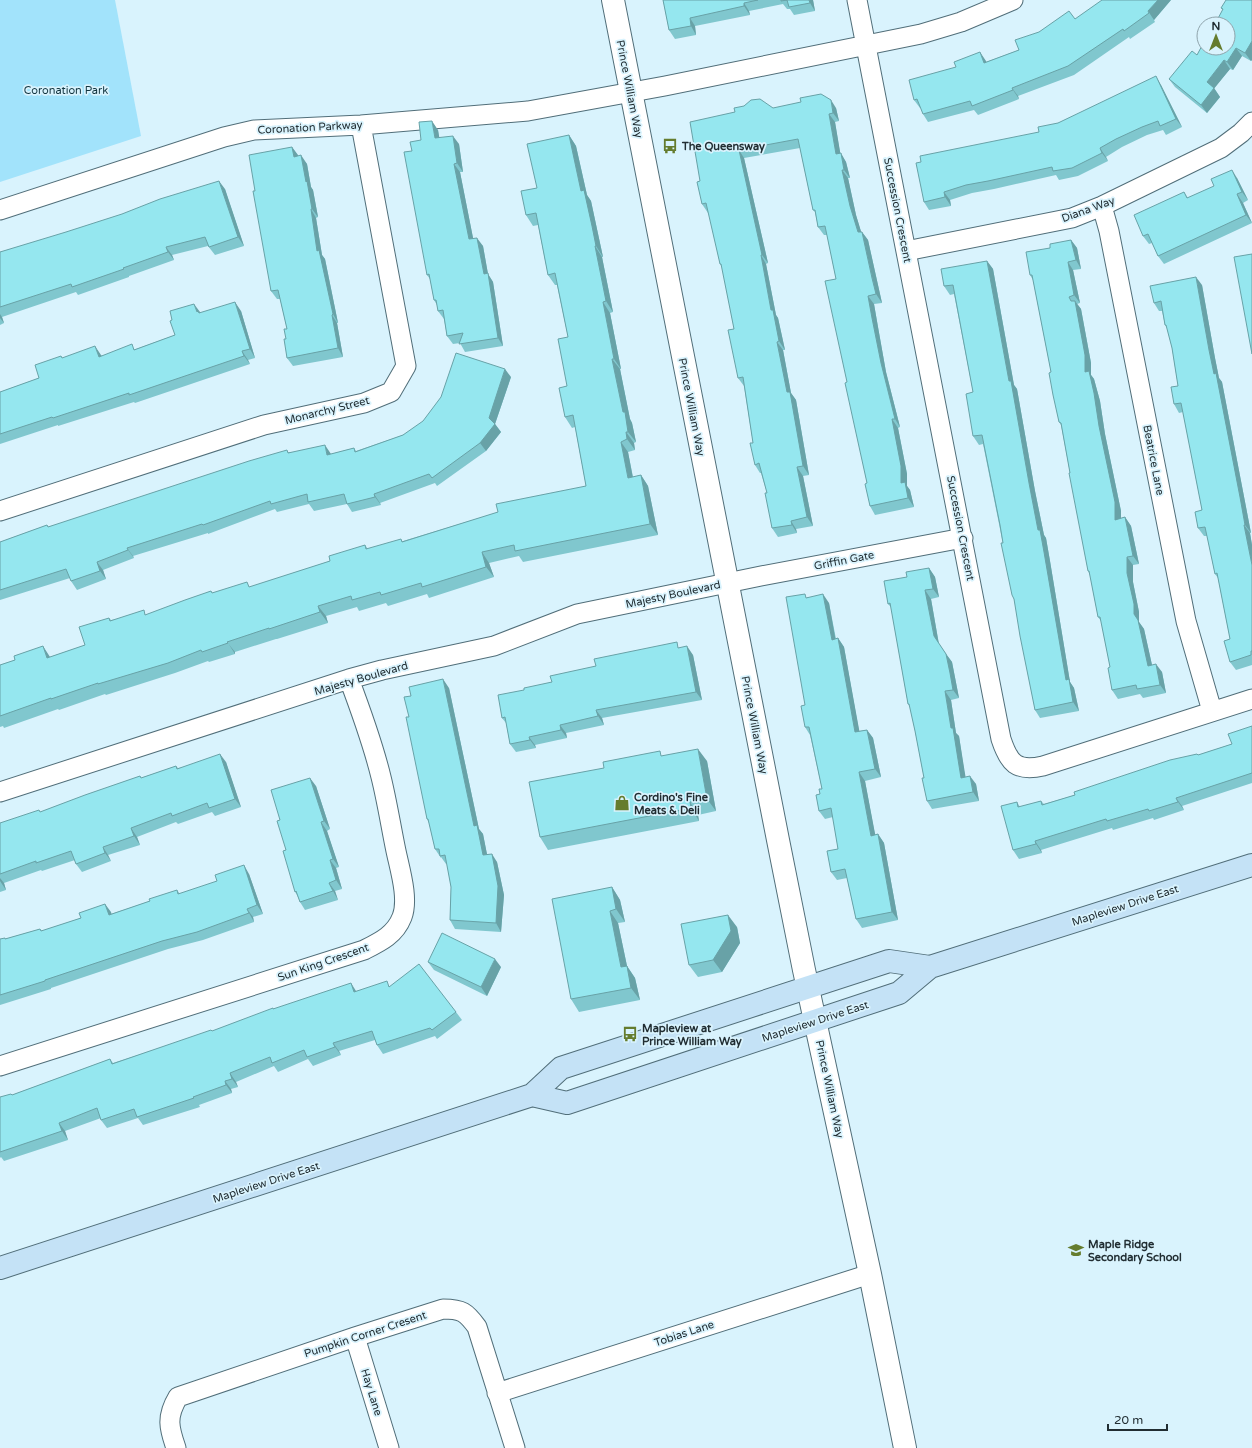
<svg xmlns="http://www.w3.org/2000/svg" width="1252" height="1448" viewBox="0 0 1252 1448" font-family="'Varela Round',sans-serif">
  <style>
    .green { fill: #a2e3fb }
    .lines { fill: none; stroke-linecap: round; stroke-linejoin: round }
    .minor-casing { stroke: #516e79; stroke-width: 21 }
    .tertiary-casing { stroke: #516e79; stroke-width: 24 }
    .secondary-casing { stroke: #516e79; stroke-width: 24 }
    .minor { stroke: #fff; stroke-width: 19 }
    .tertiary { stroke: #fff; stroke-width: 22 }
    .secondary { stroke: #c4e2f6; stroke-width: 22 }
    .wall { fill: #80c7ce }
    .shaded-wall { fill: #68a2a7 }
    .building { fill: #95e7ef; stroke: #68a2a7 }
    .labels { text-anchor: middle; stroke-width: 3.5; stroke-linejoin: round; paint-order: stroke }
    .street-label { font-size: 11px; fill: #212d32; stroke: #d9f3fd }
    .park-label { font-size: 11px; fill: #11343f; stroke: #d9f3fd }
    .poi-label { font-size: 11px; font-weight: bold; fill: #212d32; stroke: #d9f3fd; text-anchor: start }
  </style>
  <rect width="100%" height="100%" fill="#d9f3fd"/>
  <!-- green -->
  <path class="green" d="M0 0H115L141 136 0 182Z"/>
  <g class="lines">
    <defs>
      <path id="minor" d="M857 0 1001 739C1009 763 1016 772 1043 766L1252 699
        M1102 206 1109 231 1186 621 1212 711
        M0 210 224 137 254 130 361 125 528 111 665 86 921 34 961 22 1013 0
        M906 251 1072 218 1102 206 1221 148 1241 133 1252 122
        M0 511 264 425 364 403 391 392 406 366 361 125
        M0 792 349 679 382 670 494 646 577 614 761 576 963 538
        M0 1066 364 950C380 942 395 935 402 917 409 899 400 870 396 851 391 827 387 801 381 777 373 744 361 711 349 679
        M355 1337 389 1448
        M497 1393 870 1274
        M176 1448C169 1428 166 1417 178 1397L355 1337 443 1309C462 1309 466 1312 477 1327L515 1448"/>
      <path id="tertiary" d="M613 0 778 840 804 970 870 1274 905 1448"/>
      <path id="secondary" d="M532 1095 567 1103 899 993 930 967 1252 865
        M0 1268 532 1095 561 1068 889 961 930 967"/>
    </defs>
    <!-- minor casing -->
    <use href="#minor" class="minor-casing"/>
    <!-- tertiary casing -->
    <use href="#tertiary" class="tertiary-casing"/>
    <!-- secondary casing -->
    <use href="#secondary" class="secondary-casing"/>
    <!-- minor -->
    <use href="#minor" class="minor"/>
    <!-- tertiary -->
    <use href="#tertiary" class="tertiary"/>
    <!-- secondary -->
    <use href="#secondary" class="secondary"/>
  </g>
  <!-- wall -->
  <path class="wall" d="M663 0H813L815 11 794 15 790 9H787L783 4 749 11 750 15 695 26 696 35 675 39 669 30Z
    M1171 0 1154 20 1155 22 1130 39 1129 37 1074 75 1018 96 1019 99 978 115 974 110 928 122 923 114 921 108H920L914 100 986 61V62L1019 50 1075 19Z
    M1252 0V60L1251 61 1242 56 1233 70 1230 69 1214 88 1220 97 1207 113 1175 87 1169 79 1197 55 1223 10 1221 8Z
    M1161 85 1182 127 1166 135 1163 130 1147 135 1122 147 1106 157 1108 161 1078 176 1059 180 1056 175 994 189 972 193 950 200 951 206 929 210 924 202 921 162 1039 132 1058 123Z
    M773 108H836L839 121 835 122 840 153 846 162 850 178H848L856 215 861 232H862L868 240 882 303 874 304 878 327 886 372 900 427 898 428 907 474V486L910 490 914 507 875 515 870 506 867 483 847 382 836 279 827 235H824L818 227 815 212 813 210 800 148 744 158 768 263 766 264 776 315 778 318 785 350H783L791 393 796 400 809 475 803 476 813 526 796 529 797 533 778 537 772 528 767 493 761 473H760L755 465 753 443 744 386 738 378 734 329 722 267 720 264 709 212 708 213 702 204 700 181Z
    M438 130 439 138 459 144 463 172H460L473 238 483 246 488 274 493 282 503 346 465 352 460 343 453 344 447 336 444 319 438 311 437 305 434 300 430 279 427 275 412 151 421 140Z
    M569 135 576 146 587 195 591 201 603 257H602L613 312 610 313 621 369H620L630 419 632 423 636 442 634 443 635 450 628 452 633 477 641 475 648 486 658 535 523 562 519 556 489 563 494 577 429 598 427 594 388 606 386 603 359 611 357 607 326 616 328 623 277 639H276L235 652V654L209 662 208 661 175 673 106 695 105 694 59 710 58 709 4 728 3 726 0 727V665L15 660 50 657 85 645 109 618 111 620 147 615 211 591 212 593 250 587 330 561 365 545 368 549 403 541 586 486 575 427 572 428 565 417 567 386 568 337 557 285H555L548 275 538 225 533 226 526 215 537 188Z
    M292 147 298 156 307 164 311 187 313 190 318 217 316 218 322 255 325 259 338 323H337L343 357 293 366 287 358 286 339 287 329 280 299H277L271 291 255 191Z
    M1237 178 1248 200 1243 203 1252 223 1164 264 1158 256 1152 243 1149 244 1143 236 1184 192 1188 198Z
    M225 189 244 246 215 255 208 246 172 255 174 260 129 276V277L78 295 76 292 2 317 4 323 0 325V252Z
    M1071 240 1077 248 1081 269 1073 270 1080 303 1077 304 1081 309 1091 363V375L1094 379 1100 401 1105 434 1121 511V518L1125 517 1131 526 1139 564 1133 565V582L1139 612V622L1144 629 1152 665 1162 672 1166 693 1143 698 1140 694 1118 699 1112 690 1110 667 1101 621 1098 617 1090 575 1088 571 1070 473 1061 425 1059 422 1051 372 1033 280 1030 275 1050 248Z
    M987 261 993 269 1014 385 1017 389 1035 491 1044 535 1046 538 1050 561 1070 682 1074 688 1079 711 1040 718 1035 710 1014 599 983 444 979 445 973 436V392L954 294 950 295 944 286Z
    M1202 285 1215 358 1219 378 1222 382 1251 533H1250L1252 545V665L1236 670 1230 662V639L1218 578 1215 574 1207 536H1204L1198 528 1202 510 1183 412 1179 413 1174 404 1178 386 1172 348 1167 328 1165 325 1162 311H1159L1154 303Z
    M241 311 255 358 248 360 250 364 135 403 134 402 58 426V425L0 444V392L39 378 61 356 62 358 101 355 102 356 136 349 175 335 200 313Z
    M511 377 495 424 501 432 486 451 437 486 435 483 380 503 381 505 352 512 347 504 314 511 309 504 277 512 275 509 208 534V533L133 556 134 558 103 570 106 579 77 590 71 581 70 578 0 600V542L47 525 48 527 289 452 331 454 354 448 356 451 403 435Z
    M929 568 935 577 939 597 931 599 939 644 952 662 959 698 951 700 956 733 959 736 965 777 976 784 979 801 932 809 927 801 924 778 915 731 910 707 908 704 891 607 888 604 907 577Z
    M807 597 829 603 836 639 838 638 844 647 859 731 867 730 873 738 881 777 865 781 875 835 878 834 884 843 898 920 862 928 856 919 847 878 837 880 831 872 838 849 833 817 825 819 819 811 820 794 822 789 810 735 805 727V705Z
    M681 648 693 655 702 700 602 718 604 725 566 733 567 738 535 745 536 748 516 752 510 744 506 723 502 718 524 690 552 682 596 666Z
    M449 688 479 829 483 834 487 855 497 862 504 895 501 932 455 929 450 920 451 887 447 864H446L441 857V858L435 849 429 823 427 819 409 717Z
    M1252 726V783L1182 806 1184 810 1154 820 1153 818 1113 830 1112 828 1041 850 1042 853 1019 859 1013 850 1017 802 1020 807 1041 801 1044 804 1075 795 1197 754 1198 755 1232 744Z
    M664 756 707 761 716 811 698 815 699 821 548 850 540 837Z
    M226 762 241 807 215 816 212 812 178 824 176 822 137 837 140 845 108 855 111 861 82 872 76 864 75 860 42 871 41 870 4 883 6 890 0 892V823L41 812 140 776 141 778 176 766 178 768Z
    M316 786 330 829 327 831 339 867 336 868 342 889 335 891 338 900 305 910 300 902 297 895 295 892 280 820Z
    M249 874 263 914 253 917 254 922 203 940 168 949 51 988V989L0 1005V939H5L40 929 42 931 81 918 105 904 111 914 150 901 177 890 180 894Z
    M612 887 620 900 625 922 618 923 627 966 635 978 640 1000 579 1012 571 999Z
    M737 927 740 943 722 972 698 977 689 965Z
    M428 962 501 967 487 996 434 970Z
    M391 986 456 1012 462 1020 437 1039 435 1036 383 1054 377 1045 375 1040 339 1051 341 1055 313 1066 308 1059 278 1072 274 1066 236 1082 238 1087 231 1089 232 1093 199 1105 200 1107 143 1125 138 1118 107 1128 101 1120V1118L65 1131 68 1140 4 1161 1 1157 0 1158V1097L12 1095 110 1059 113 1063 213 1031 273 1009 356 991Z"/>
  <!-- shaded-wall -->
  <path class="shaded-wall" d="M809 0H813L815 11 810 3Z
    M1158 0H1171L1154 20 1148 11Z
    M744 3 749 11 750 15 744 6Z
    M690 18 695 26 696 35 691 26Z
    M1252 41V60L1251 61 1245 53Z
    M1236 48 1242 56 1233 70 1227 62Z
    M980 52 986 61 990 71 984 63Z
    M1224 60 1230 69 1213 90 1207 82Z
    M1156 76 1161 85 1182 127 1176 119Z
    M1012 88 1018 96 1019 99 1013 90Z
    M1214 88 1220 97 1207 113 1201 105Z
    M831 100 836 108 839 121 833 113Z
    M829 114 835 122 842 163 836 154Z
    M432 121 438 130 441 147 435 138Z
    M569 135 576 146 587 195 591 201 603 257 596 246 581 191Z
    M453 136 459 144 463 172 457 163Z
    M292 147 298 155 300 165 294 157Z
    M1100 148 1106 157 1108 161 1102 153Z
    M739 150 744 158 768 263 762 255Z
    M841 153 846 162 850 178 844 170Z
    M301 155 307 164 311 187 313 190 318 217 312 209 306 182Z
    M454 164 460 172 475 248 469 239Z
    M842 170 848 178 856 215 864 241 858 232 850 206Z
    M1232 170 1237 178 1248 200 1242 192Z
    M219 181 225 189 244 246 238 237Z
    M944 192 950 200 951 206 945 197Z
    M1237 194 1243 203 1252 223 1246 215Z
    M311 209 316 218 322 255 325 259 338 323 333 314 317 251Z
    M862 232 868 240 882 303 876 294Z
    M477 238 483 246 488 274 493 282 503 346 498 338 484 274Z
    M1071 240 1077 248 1081 269 1076 260Z
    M595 246 602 257 613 312 606 301Z
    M166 247 172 255 174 260 168 252Z
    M761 255 766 264 776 315 778 318 785 350 779 341 771 310Z
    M987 261 993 269 1014 385 1017 389 1035 491 1044 535 1046 538 1050 561 1070 682 1074 688 1079 711 1073 702 1066 680 1038 530 1009 381Z
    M1068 262 1073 270 1080 303 1074 295Z
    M1196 277 1202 285 1215 358 1219 378 1222 382 1251 533 1245 525 1209 350Z
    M868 296 874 304 878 327 886 372 900 427 895 419 881 363 872 318Z
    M1075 301 1081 309 1091 363V375L1094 379 1100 401 1105 434 1121 511V528L1115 520 1085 372Z
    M235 302 241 311 255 358 250 349Z
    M603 302 610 313 621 369 614 359Z
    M194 304 200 312 201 315 197 312Z
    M0 314 2 317 4 323 0 318Z
    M332 315 337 323 343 357 338 348Z
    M777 342 783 350 791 393 796 400 809 475 803 466 787 392Z
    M95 346 101 355 105 365 99 357Z
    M242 351 248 360 250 364 244 356Z
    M612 359 620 369 630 419 632 423 636 442 628 432 623 412Z
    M505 369 511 377 495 424 501 432 486 451 480 443Z
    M892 419 898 428 907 474V486L910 490 914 507 908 498 901 483Z
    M626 432 634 443 635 450 627 439Z
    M621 442 628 452 635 489 628 478Z
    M325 445 331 454 327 455Z
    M797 467 803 476 813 526 807 517Z
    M641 475 648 486 658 535 650 524Z
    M374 494 380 503 381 505 375 497Z
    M1125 517 1131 526 1139 564 1133 556Z
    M791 521 796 529 797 533 792 525Z
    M1244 525 1250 533 1252 545V565Z
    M127 548 133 556 134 558 128 550Z
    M482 552 489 563 494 577 486 567Z
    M1127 557 1133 565V582L1139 612V622L1144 629 1154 674 1148 666 1134 614 1127 573Z
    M97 562 103 570 106 579 100 571Z
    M929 568 935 577 939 597 933 589Z
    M925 590 931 599 939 645 934 636Z
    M823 594 829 603 837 648 832 640Z
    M318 606 326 616 328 623 320 612Z
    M838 638 844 647 861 740 855 732Z
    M227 642 235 652V654L228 643Z
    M43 646 50 657 47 658Z
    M687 646 693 655 702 700 696 692Z
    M946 654 952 662 959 698 953 690Z
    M1156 664 1162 672 1166 693 1160 685Z
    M443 679 449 688 479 829 483 834 489 864 483 855 474 826Z
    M945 691 951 700 956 733 959 736 967 786 961 778 951 728Z
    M596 710 602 718 604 725 598 716Z
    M560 725 566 733 567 738 561 730Z
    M867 730 873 738 881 777 875 769Z
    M529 737 535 745 536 748 530 740Z
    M698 749 707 761 716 811 707 799Z
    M220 754 226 762 241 807 235 799Z
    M859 772 865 781 877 844 871 836Z
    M970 776 976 784 979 801 973 792Z
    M310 778 316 786 330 829 324 821Z
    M1176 798 1182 806 1184 810 1178 802Z
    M690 802 698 815 699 821 691 808Z
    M321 822 327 831 339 867 333 859Z
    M131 828 137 837 140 845 134 836Z
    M878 834 884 843 898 920 892 912Z
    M1035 841 1041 850 1042 853 1036 844Z
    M103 847 108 855 111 861 105 853Z
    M492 854 497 862 504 895 501 932 496 923Z
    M330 860 336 868 342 889 336 880Z
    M244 865 249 874 263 914 257 905Z
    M0 878 4 883 6 890 0 881Z
    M329 883 335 891 338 900 333 891Z
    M612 887 620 900 625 922 616 909Z
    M105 904 111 912 114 923 109 915Z
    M247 909 253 917 254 922 249 913Z
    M610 911 618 923 627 966 635 978 640 1000 631 988 621 967Z
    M728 915 737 927 740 943 722 972 713 960Z
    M495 959 501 967 487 996 481 987Z
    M351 983 356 991 354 992Z
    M333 1043 339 1051 341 1055 335 1047Z
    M230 1073 236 1082 238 1087 232 1079Z
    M225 1081 231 1089 232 1093 226 1085Z
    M59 1123 65 1131 68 1140 62 1131Z"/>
  <!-- building -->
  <path class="building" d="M663 0H758L744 3V6L690 18 691 26 669 30Z
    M781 0H809L810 3 789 7 787 0 781 1Z
    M1102 0H1158L1148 11 1149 13 1124 31 1123 29 1068 66 1012 88 1013 90 972 106 970 101 923 114 917 99 914 100 909 80 956 67 954 62 980 52 984 63 1019 50 1015 40 1039 32 1069 11 1075 19Z
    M1226 0H1252V41L1245 53 1236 48 1227 62 1224 60 1207 82 1214 88 1201 105 1169 79 1192 51 1197 55 1204 42V48H1228V24H1215L1223 9 1221 8Z
    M1156 76 1176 119 1160 126 1158 121 1142 127 1116 139 1100 148 1102 153 1072 168 1053 171 1052 167 988 181 966 185 944 192 945 197 924 202 916 163 921 162 920 156 1039 132 1038 127 1058 123Z
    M821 94 831 100 833 113 829 114 836 154 841 153 844 170H842L850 206 858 232H862L872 278 876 294 868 296 872 318 881 363 895 419H892L901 466V483L905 482 908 498 870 506 865 484 867 483 845 383 847 382 825 281 836 279 825 226 818 227 815 210H813L798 139 739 150 762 255H761L771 310H773L779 341 777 342 787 392H790L803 466 797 467 807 517 791 521 792 525 772 528 765 493H767L759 463 755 465 750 443H753L743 377 738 378 728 330 734 329 721 264H720L706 203 702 204 697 182 700 181 690 122 735 112 734 108 744 106 751 100 760 99 773 108 801 102 800 98Z
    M432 121 435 138 453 136 457 163 454 164 469 239 477 238 484 274 488 273 498 338 459 344 463 333 447 336 443 310 438 311 436 300H434L429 274 427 275 404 152 412 151 410 142 421 140 419 122Z
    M569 135 581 191 584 190 592 226 596 246H595L606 301 603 302 614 359H612L623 412H625L628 432H626L627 439 621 442 628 478 641 475 650 524 515 551 514 545 482 552 486 567 422 587 421 583 381 595 380 592 352 600 351 596 318 606 320 612 269 629V628L227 642 228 643 202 652 201 650 168 663 98 684V683L51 699V698L0 716V665L15 660 14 656 43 646 47 658 85 645 79 627 109 618 110 621 144 610 145 615 185 600 211 591 212 593 247 582 249 587 330 561 329 556 365 545 366 549 401 539 402 542 498 512 496 504 586 486 573 415 565 417 559 388 567 386 558 339 568 337 555 273 548 275 536 213 526 215 521 191 537 188 527 144Z
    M292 147 294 157 301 155 306 182 307 181 312 209H311L317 251 319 250 333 314 332 315 338 348 287 358 284 339H286L284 329H287L278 290 271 291 253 191H255L249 155Z
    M1232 170 1242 192 1237 194 1246 215 1158 256 1148 234 1143 236 1134 215 1184 192 1187 198 1214 186 1211 179Z
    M219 181 238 237 209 247 205 237 166 247 168 252 123 268 124 269 72 287 71 284 0 307V252L66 232 122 214 160 199Z
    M1071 240 1076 260 1068 262 1074 295 1069 297 1071 301H1075L1085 355V372L1089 371 1094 393 1099 426 1115 502V520L1125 517 1133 556 1127 557V573L1134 604V614L1138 620 1148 666 1156 664 1160 685 1137 689 1136 685 1112 690 1108 668 1110 667 1100 617H1098L1089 571H1088L1069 473H1070L1061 423 1059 422 1053 395 1049 373 1051 372 1032 275H1030L1026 252 1050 248V244Z
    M1252 254V354L1234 257Z
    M987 261 1009 381H1011L1029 483 1038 530H1040L1044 552 1066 680 1069 679 1073 702 1035 710 1020 636 1014 599 1012 595 1001 543H1003L1000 525 982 435 973 436 966 394 973 392 953 285 944 286 941 269Z
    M1196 277 1209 350 1214 374 1216 373 1240 497 1245 525H1244L1252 565V651H1251V655L1230 662 1224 641 1230 639 1217 573 1215 574 1205 527 1198 528 1195 512 1202 510 1181 403 1174 404 1171 387 1178 386 1172 348 1166 325H1165L1161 301 1154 303 1150 286Z
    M235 302 250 349 242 351 244 356 129 395V393L53 418 52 417 0 434V392L39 378 35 365 61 356 62 358 95 346 99 357 132 344 134 350 175 335 170 321 172 320 170 311 194 304 197 312 198 311 199 313Z
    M456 353 505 369 489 418 495 424 480 443 432 478 429 474 374 494 375 497 347 504 344 494 308 502 307 494 271 504 270 501 203 525 202 524 127 548 128 550 97 562 100 571 71 581 66 569 0 590V542L47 525 48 527 249 461 287 450 288 453 325 445 327 455 354 448 355 452 403 435 423 421 441 397Z
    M929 568 933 589 925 590 934 636 946 654 950 673 953 690 945 691 951 728H953L961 778 970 776 973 792 927 801 922 778H924L915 731 909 704H908L890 603 888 604 884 581 907 577 906 572Z
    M805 594 806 598 823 594 832 640 838 638 855 732 867 730 875 769 859 772 871 836 878 834 892 912 856 919 845 869 831 872 827 851 838 849 831 808 819 811 816 795 820 794 819 789H822L809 727H805L801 706 805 705 786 597Z
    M677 642 678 648 687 646 696 692 596 710 598 716 560 725 561 730 529 737 530 740 510 744 505 717 502 718 498 695 524 690V688L552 682 550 676 596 666 594 659Z
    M443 679 474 826 477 825 483 855 492 854 498 886 496 923 450 920 451 887 445 855 440 856 439 849H435L428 819H427L406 717H409L404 697 411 696 409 687Z
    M1252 726V773L1176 798 1178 802 1149 811 1148 809 1107 821 1106 819 1035 841 1036 844 1013 850 1001 806 1017 802 1018 807 1041 801 1042 805 1075 795 1074 792 1170 760 1197 754 1198 755 1232 744 1228 734Z
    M698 749 707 799 690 802 691 808 540 837 529 782 604 768 603 762 660 751 661 756Z
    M220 754 235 799 209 808 207 803 172 816 171 813 131 828 134 836 103 847 105 853 76 864 71 851 36 863V861L0 874V823L39 810 40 812 85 795 140 776 141 778 176 766 177 769Z
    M310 778 324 821 321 822 333 859 330 860 336 880 329 883 333 891 300 902 296 891 295 892 283 851 286 850 277 821 280 820 271 790Z
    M244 865 257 905 247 909 249 913 197 932 162 941 45 980V981L0 995V939L5 938V939L40 929 41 931 81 918 79 913 105 904 109 915 150 901 149 899 177 890 178 894 217 881 215 875Z
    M612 887 616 909 610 911 621 967 627 966 631 988 571 999 552 899Z
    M728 915 731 931 713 960 689 965 681 924Z
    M442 933 495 959 481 987 428 962Z
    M419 964 456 1012 432 1030 430 1028 377 1045 372 1031 333 1043 335 1047 307 1057 304 1050 272 1063 270 1057 230 1073 232 1079 225 1081 226 1085 193 1097 194 1098 137 1117 134 1109 101 1120 97 1108 59 1123 62 1131 0 1152V1097L11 1094 12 1095 110 1059 112 1064 211 1030 212 1031 273 1008V1009L351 983 354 992 387 981 389 987Z"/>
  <!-- icons -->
  <defs>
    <symbol id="bus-bare" viewBox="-9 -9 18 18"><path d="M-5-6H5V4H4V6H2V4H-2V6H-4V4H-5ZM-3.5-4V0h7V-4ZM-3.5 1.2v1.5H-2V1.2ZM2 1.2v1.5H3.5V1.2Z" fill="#657c2e" stroke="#d9f3fd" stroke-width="2.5" paint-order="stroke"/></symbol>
    <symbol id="shop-bare" viewBox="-9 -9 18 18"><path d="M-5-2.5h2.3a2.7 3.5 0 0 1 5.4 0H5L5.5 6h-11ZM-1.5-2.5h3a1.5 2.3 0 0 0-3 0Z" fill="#657c2e" stroke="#d9f3fd" stroke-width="2.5" paint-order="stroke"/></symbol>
    <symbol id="school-bare" viewBox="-9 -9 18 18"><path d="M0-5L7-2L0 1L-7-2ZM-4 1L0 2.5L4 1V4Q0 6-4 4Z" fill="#657c2e" stroke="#d9f3fd" stroke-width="2.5" paint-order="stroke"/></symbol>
  </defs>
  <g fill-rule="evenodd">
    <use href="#bus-bare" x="659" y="135" width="22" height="22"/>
    <use href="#shop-bare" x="611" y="792" width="22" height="22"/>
    <use href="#bus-bare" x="619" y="1023" width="22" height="22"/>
    <use href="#school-bare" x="1065" y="1239" width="22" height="22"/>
  </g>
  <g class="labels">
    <!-- street labels -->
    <g class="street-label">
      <text transform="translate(630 89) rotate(79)" y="4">Prince William Way</text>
      <text transform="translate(310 127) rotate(-3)" y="4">Coronation Parkway</text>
      <text transform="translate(1088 209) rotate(-20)" y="4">Diana Way</text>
      <text transform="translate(898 210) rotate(79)" y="4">Succession Crescent</text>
      <text transform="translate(692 407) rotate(79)" y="4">Prince William Way</text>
      <text transform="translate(327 410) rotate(-14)" y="4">Monarchy Street</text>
      <text transform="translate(1154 460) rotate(79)" y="4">Beatrice Lane</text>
      <text transform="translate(961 528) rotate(79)" y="4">Succession Crescent</text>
      <text transform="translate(844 560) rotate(-11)" y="4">Griffin Gate</text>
      <text transform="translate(673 594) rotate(-12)" y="4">Majesty Boulevard</text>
      <text transform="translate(361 678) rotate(-16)" y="4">Majesty Boulevard</text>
      <text transform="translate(755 725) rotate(79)" y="4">Prince William Way</text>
      <text transform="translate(1125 905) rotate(-18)" y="4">Mapleview Drive East</text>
      <text transform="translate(323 962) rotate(-19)" y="4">Sun King Crescent</text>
      <text transform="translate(815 1021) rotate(-18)" y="4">Mapleview Drive East</text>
      <text transform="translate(830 1089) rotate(78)" y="4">Prince William Way</text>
      <text transform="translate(266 1182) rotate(-18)" y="4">Mapleview Drive East</text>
      <text transform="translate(684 1333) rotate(-18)" y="4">Tobias Lane</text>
      <text transform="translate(365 1334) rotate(-18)" y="4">Pumpkin Corner Cresent</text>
      <text transform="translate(372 1392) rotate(73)" y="4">Hay Lane</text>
    </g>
    <!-- park labels -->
    <g class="park-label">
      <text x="66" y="94">Coronation Park</text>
    </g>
    <!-- poi labels -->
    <g class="poi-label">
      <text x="682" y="150">The Queensway</text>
      <text x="634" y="801">Cordino's Fine<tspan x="634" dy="13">Meats &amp; Deli</tspan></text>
      <text x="642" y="1032">Mapleview at<tspan x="642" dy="13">Prince William Way</tspan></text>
      <text x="1088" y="1248">Maple Ridge<tspan x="1088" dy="13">Secondary School</tspan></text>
    </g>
  </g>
  <!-- north arrow -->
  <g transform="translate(1216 36)"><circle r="19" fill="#d9f3fd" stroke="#8fa4ac"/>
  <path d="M0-3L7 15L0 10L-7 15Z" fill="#657c2e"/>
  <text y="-6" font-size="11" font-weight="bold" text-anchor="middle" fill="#212d32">N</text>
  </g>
  <!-- scale -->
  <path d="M1108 1424v6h59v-6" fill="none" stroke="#212d32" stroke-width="2"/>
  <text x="1114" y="1424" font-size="12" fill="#212d32" stroke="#d9f3fd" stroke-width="3" paint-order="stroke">20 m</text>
</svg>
